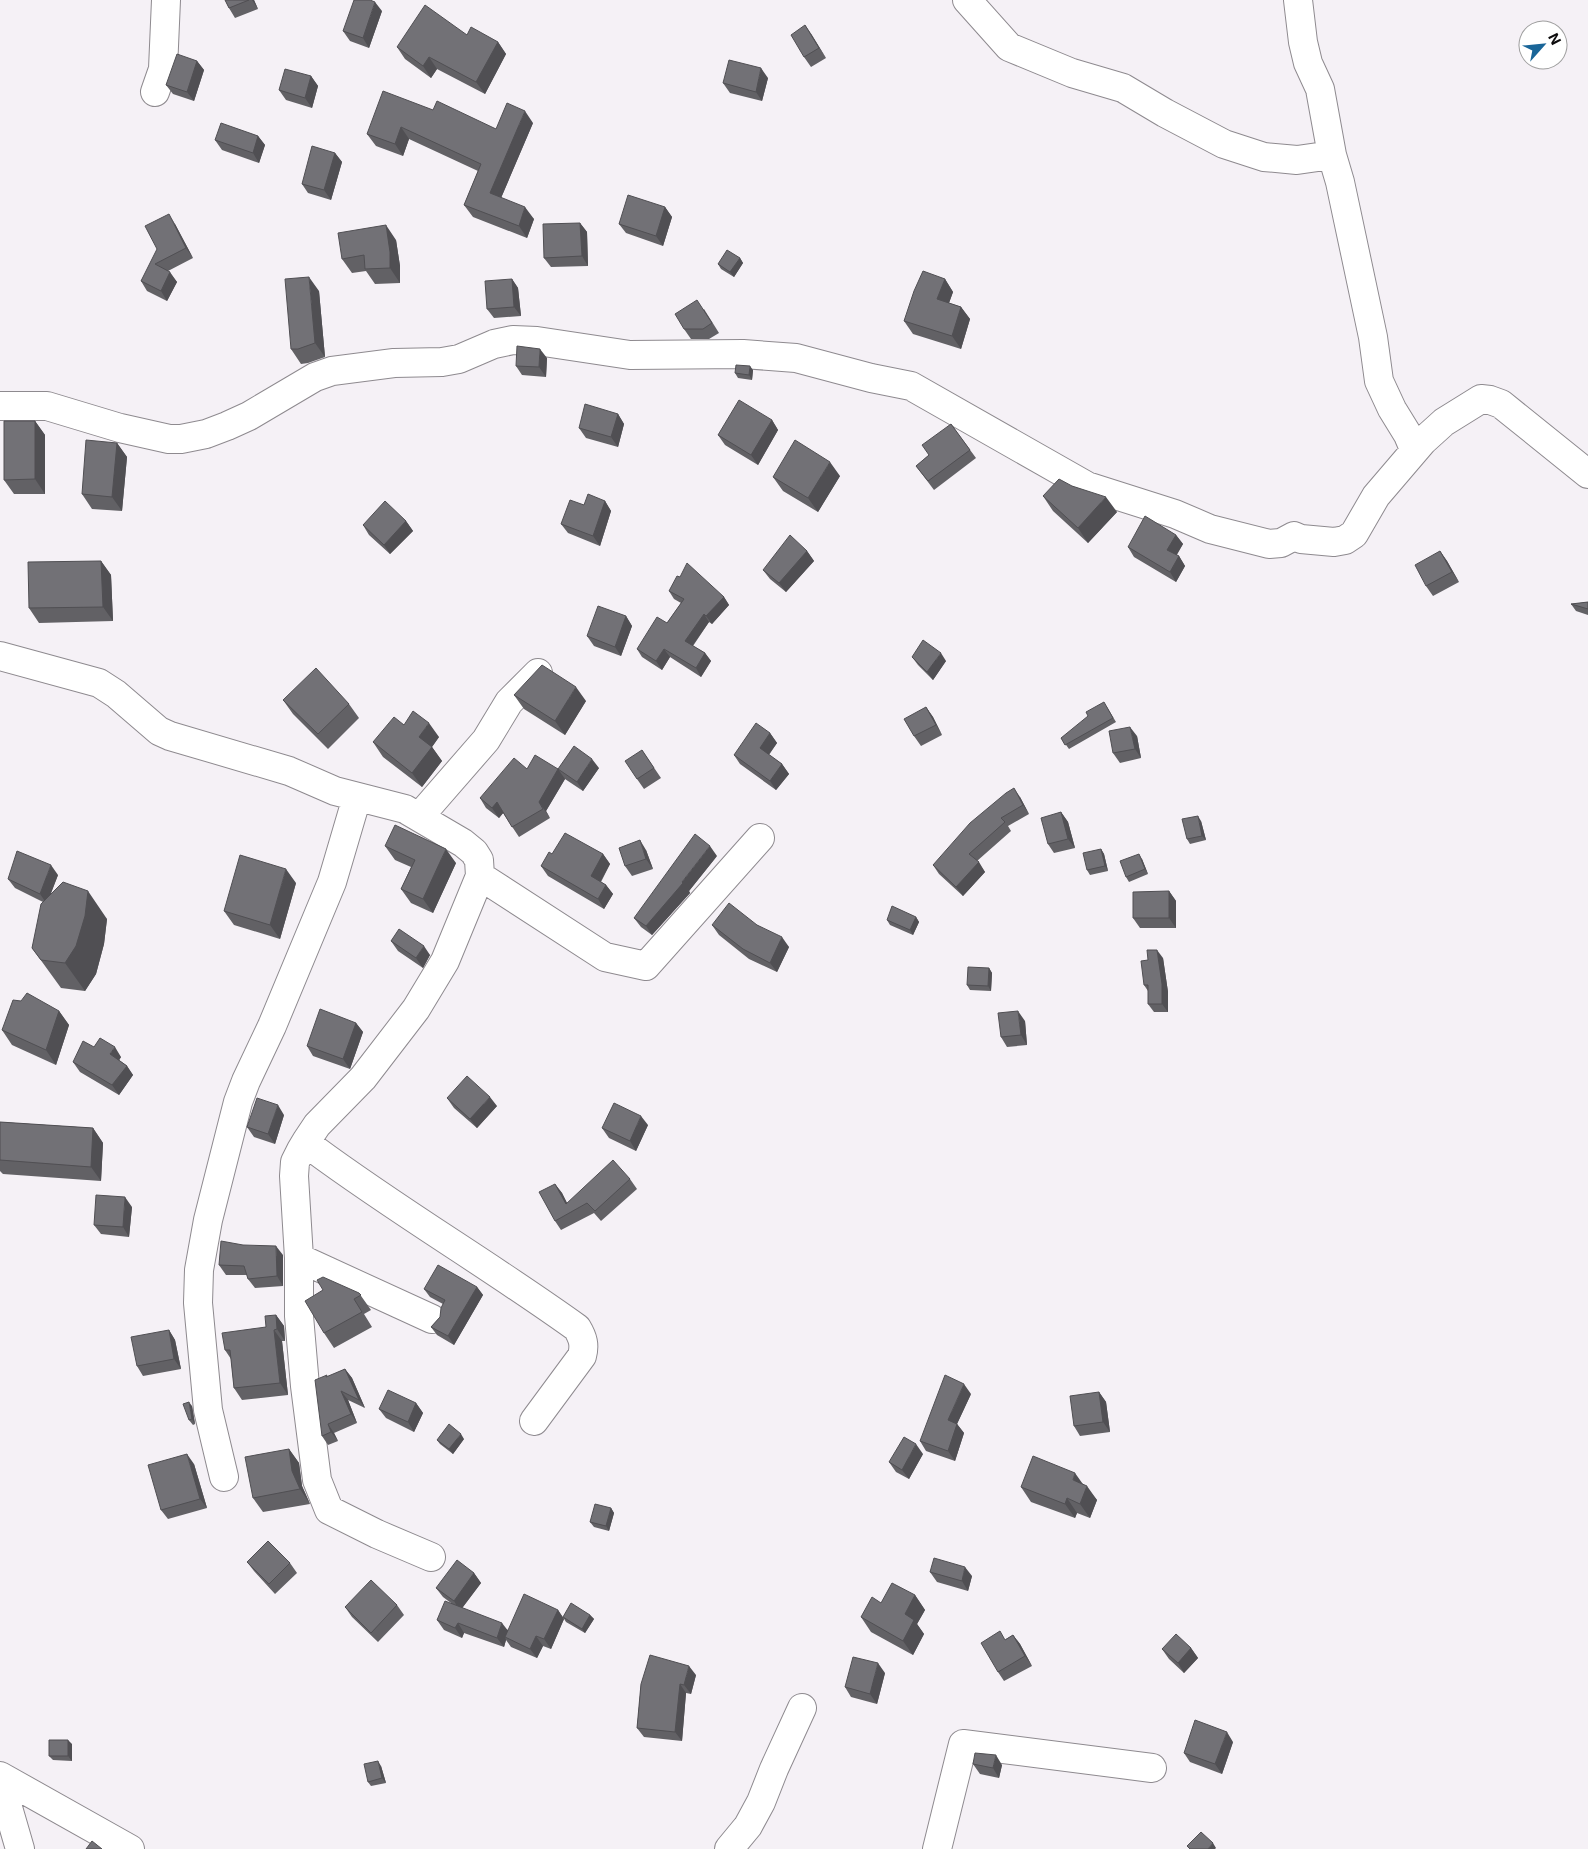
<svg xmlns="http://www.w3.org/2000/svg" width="1588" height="1849" viewBox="0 0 1588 1849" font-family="Inter,sans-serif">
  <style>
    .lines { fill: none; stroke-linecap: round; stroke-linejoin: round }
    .minor-casing { stroke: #8e8a8f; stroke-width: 30 }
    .minor { stroke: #fff; stroke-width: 28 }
    .wall { fill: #626165 }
    .shaded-wall { fill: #504f53 }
    .building { fill: #727176; stroke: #504f53 }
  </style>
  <rect width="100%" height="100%" fill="#f5f1f6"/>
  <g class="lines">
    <defs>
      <path id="minor" d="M967 0 1009 47 1072 73 1123 88 1165 113 1224 144 1264 157 1297 160 1332 155
        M1298 0 1303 42 1308 63 1320 89 1332 155 1340 182 1373 337 1379 381 1392 409 1408 435 1414 449
        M155 92 163 69 166 0
        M0 406H47L120 428 169 439H181L206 434 227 426 249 416 315 377 332 371 394 363 442 362 459 359 494 344 513 340 537 341 630 355 743 354 796 358 871 378 911 386 1087 486 1175 514 1210 529 1269 544 1281 543 1294 536 1301 539 1334 542 1345 540 1354 534 1376 496 1423 441 1444 422 1481 399 1490 400 1501 404 1588 474
        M0 656 99 683 116 694 159 731 170 736 289 771 335 791 405 809 463 843 474 852 479 860 480 876 445 961 416 1009 363 1078 317 1125 307 1140 314 1149C399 1212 491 1266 577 1328 583 1338 585 1345 582 1356L534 1421
        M419 817 486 740 509 702 538 673
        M480 876 605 957 646 966 760 838
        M307 1140 301 1150 295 1162 294 1176 299 1258V1316L305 1386 317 1480 329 1510 377 1534 431 1557
        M299 1258 432 1319
        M224 1477 208 1410 198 1303 199 1270 208 1220 238 1102 246 1081 272 1026 332 882 357 797
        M0 1776 130 1849
        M0 1780 20 1849
        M729 1849 748 1826 761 1802 774 1769 802 1708
        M937 1849 963 1744 1152 1768"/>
    </defs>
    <!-- minor casing -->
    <use href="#minor" class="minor-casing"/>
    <!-- minor -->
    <use href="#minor" class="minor"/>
  </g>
  <!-- wall -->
  <path class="wall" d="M225 0H254L258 9 235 18 229 8Z
    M382 11 369 48 350 41 343 31Z
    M805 25 826 58 811 67 804 57Z
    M467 35 498 42 506 54 485 94 437 69 431 78 405 59 397 47Z
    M197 61 204 70 194 101 173 94 166 85Z
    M311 76 318 86 312 108 286 100 279 90Z
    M768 78 762 101 730 93 723 83Z
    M433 110 496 129 533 123 501 198 534 219 527 238 473 217 464 205 478 171 409 139 403 156 376 146 367 134Z
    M258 136 265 145 259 163 222 150 215 140Z
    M335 153 342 162 331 200 308 193 302 184Z
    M665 207 672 217 663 246 626 233 619 224Z
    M580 223 587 232 588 266 551 267 544 258Z
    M175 224 193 258 168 271 177 282 167 301 147 291 141 281Z
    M396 240 400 266V283L375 284 366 271 352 273 342 259Z
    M740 258 743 263 734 277 721 269 718 264Z
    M512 279 518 288 521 316 494 318 487 309Z
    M945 279 953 292 949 303 961 307 970 319 961 349 913 334 904 321Z
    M319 291 325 357 308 363 301 364 291 349Z
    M704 309 719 333 709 339H691L684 329Z
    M547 358 546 377 522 375 516 366Z
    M753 370 752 380 738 378 735 373Z
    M618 414 624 424 618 447 586 438 579 428Z
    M772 420 778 430 758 465 725 445 718 435Z
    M35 421 45 435V494H14L4 480Z
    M951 424 976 458 934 490 916 466 929 455Z
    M117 443 127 457 122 511 92 509 82 494Z
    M840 476 818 512 783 491 773 477Z
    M1072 486 1117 512 1088 543 1053 511 1043 496Z
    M605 501 611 511 600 546 568 533 561 524 584 505Z
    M406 521 413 531 390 554 369 535 363 525Z
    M1176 535 1183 544 1176 555 1179 556 1185 566 1176 582 1134 557 1128 547Z
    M807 551 814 561 786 592 770 579 763 570Z
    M1440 551 1447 561 1459 582 1433 596 1426 586Z
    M101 561 111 575 113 621 39 623 29 608Z
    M669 591 724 597 729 605 712 624 709 622 693 646 705 653 711 661 701 677 670 657 662 670 642 657 637 649 667 623 681 603 674 599Z
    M1588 602V615L1576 611 1571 604Z
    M626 616 632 626 621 656 594 646 587 636Z
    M912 657 946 661 933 680 918 665Z
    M514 695 586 701 565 735 524 709Z
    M283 700 349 704 359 718 328 749 293 714Z
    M926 707 933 717 942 735 921 746 914 736Z
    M1107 707 1116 722 1069 749 1061 738Z
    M404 725 439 737 432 747 442 761 422 787 383 757 373 742Z
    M770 733 777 743 769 755 782 764 789 774 776 790 740 764 734 755Z
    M1137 736 1141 758 1120 763 1113 753Z
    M642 750 661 778 644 789 637 779Z
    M599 768 583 791 565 779 546 811 550 818 519 837 503 813 499 818 486 808 480 798 527 769Z
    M1020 797 1029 814 1008 826 1011 831 977 861 985 872 963 896 939 874 933 865Z
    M1061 812 1068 822 1075 848 1054 853 1048 844Z
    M1201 821 1206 840 1190 844 1187 839Z
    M385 846 456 863 433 913 411 903 401 889 411 867 395 860Z
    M1101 849 1104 854 1108 871 1090 875 1087 870Z
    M646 850 653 869 632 876 625 866Z
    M552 854H603L610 864 601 882 606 885 613 894 604 909 548 876 541 866Z
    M717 856 689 891 690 893 652 935 641 927 634 918Z
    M1142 859 1148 874 1129 882 1126 877Z
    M58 875 50 895 107 919 104 944 96 974 85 991 61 988 32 948 43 902 15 888 8 879Z
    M296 883 280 939 234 925 224 911Z
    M1169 891 1176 901V928H1140L1133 918Z
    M916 917 919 922 913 935 890 925 887 920Z
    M712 925H757L789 947 777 972 749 959 719 935Z
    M391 941 430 955 423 968 398 951Z
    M1163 958 1168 992V1012H1154L1148 1004V991L1144 985Z
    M989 968 992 973 991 991 970 990 967 985Z
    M59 1011 69 1025 56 1065 12 1045 2 1030Z
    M1025 1021 1027 1045 1007 1047 1001 1037Z
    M356 1023 363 1032 350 1069 313 1056 307 1046Z
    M94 1047 121 1057 119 1060 127 1066 133 1075 119 1095 80 1072 73 1062Z
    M447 1098 497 1106 477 1128 454 1108Z
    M284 1115 275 1144 254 1137 247 1127Z
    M0 1122 93 1128 103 1143 101 1181 3 1174 0 1171Z
    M648 1125 636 1151 609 1138 602 1128Z
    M630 1179 637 1189 601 1221 594 1213 561 1230 555 1221V1184L562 1193 567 1203Z
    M132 1207 129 1237 101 1234 94 1225Z
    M283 1255V1286L255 1288 248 1279 247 1275H226L219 1265Z
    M477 1287 483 1295 454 1345 437 1335 431 1327 440 1317 443 1304 430 1297 424 1289Z
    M359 1293 371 1310 364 1314 372 1327 334 1348 324 1333Z
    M276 1315 284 1326 285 1341H282L288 1395 242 1400 234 1388 231 1359 225 1350 266 1327Z
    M169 1330 175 1340 181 1369 143 1376 137 1366Z
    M345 1369 352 1378 365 1408 348 1400 357 1423 334 1433 338 1441 328 1445 322 1436 328 1377Z
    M1099 1392 1106 1402 1110 1432 1080 1436 1074 1426Z
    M971 1394 957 1424 964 1433 955 1461 926 1451 920 1441Z
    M416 1403 423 1413 414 1432 386 1418 379 1409Z
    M192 1406 195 1424 193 1425 189 1420Z
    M464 1439 453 1454 440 1444 437 1440Z
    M289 1449 299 1463 302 1486 310 1504 263 1512 253 1498Z
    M923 1454 909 1479 896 1472 889 1462Z
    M194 1464 207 1508 168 1519 161 1510Z
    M1084 1485 1097 1500 1090 1518 1077 1513 1075 1518 1031 1502 1021 1487Z
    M611 1508 614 1513 609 1531 594 1527 590 1522Z
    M247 1562 290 1563 297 1573 275 1594 254 1571Z
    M930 1572 972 1576 968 1591 937 1582Z
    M474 1573 481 1583 462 1608 508 1630 558 1610 564 1619 551 1649 543 1646 537 1658 511 1647 506 1640 504 1647 464 1633 462 1638 444 1630 437 1620 451 1603 443 1597 436 1588Z
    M915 1595 925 1610 917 1624 924 1634 913 1655 871 1632 861 1617 881 1603Z
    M397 1605 404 1615 378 1642 352 1617 345 1607Z
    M590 1615 594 1619 585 1633 566 1622 563 1617Z
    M1013 1635 1020 1644 1032 1666 1004 1681 998 1672 1006 1639Z
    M1191 1648 1198 1658 1184 1673 1169 1659 1162 1649Z
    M885 1673 877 1704 851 1697 845 1687Z
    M696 1675 691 1694 686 1693 682 1741 644 1737 637 1728 641 1684Z
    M1233 1742 1222 1774 1190 1762 1184 1753Z
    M72 1744V1761L53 1760 49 1756Z
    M973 1764 1002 1765 999 1778 980 1774Z
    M381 1766 386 1783 371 1786 368 1782Z"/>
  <!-- shaded-wall -->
  <path class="shaded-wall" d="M252 0H254L258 9Z
    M375 2 382 11 369 48 363 38Z
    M805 25 812 35 826 58 819 48Z
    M498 42 506 54 485 94 476 82Z
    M429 57 437 69 431 78 423 66Z
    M197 61 204 70 194 101 187 92Z
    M761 68 768 78 762 101 756 92Z
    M311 76 318 86 312 108 305 98Z
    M525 111 533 123 498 205 490 193Z
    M401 127 409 139 403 156 395 144Z
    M258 136 265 145 259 163 253 153Z
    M335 153 342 162 331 200 324 190Z
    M525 207 534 219 527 238 519 226Z
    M665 207 672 217 663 246 656 236Z
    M169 214 175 224 193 258 186 248Z
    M580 223 587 232 588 266 582 256Z
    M386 225 396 240 400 266V283L390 268Z
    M740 258 743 263 734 277 730 272Z
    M170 272 177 282 167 301 161 291Z
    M309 277 319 291 325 357 315 343Z
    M512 279 518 288 521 316 514 307Z
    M945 279 953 292 946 311 937 299Z
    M961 307 970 319 961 349 952 336Z
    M540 349 547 358 546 377 539 367Z
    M750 366 753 370 752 380 749 375Z
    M618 414 624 424 618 447 611 437Z
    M772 420 778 430 758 465 751 455Z
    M35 421 45 435V494L35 479Z
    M117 443 127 457 122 511 112 497Z
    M830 462 840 476 818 512 808 498Z
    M1106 497 1117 512 1088 543 1078 528Z
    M605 501 611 511 600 546 593 536Z
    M406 521 413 531 390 554 384 545Z
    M1176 535 1183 544 1174 560 1167 550Z
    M807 551 814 561 786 592 779 583Z
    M1440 551 1447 561 1459 582 1452 572Z
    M1179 556 1185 566 1176 582 1170 572Z
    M101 561 111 575 113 621 103 607Z
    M724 597 729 605 712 624 706 616Z
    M704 614 709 622 690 649 685 641Z
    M626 616 632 626 621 656 615 647Z
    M664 649 670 657 662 670 656 661Z
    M705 653 711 661 701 677 696 668Z
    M941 653 946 661 933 680 927 672Z
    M576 687 586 701 565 735 555 721Z
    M926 707 933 717 942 735 936 725Z
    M429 723 439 737 429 751 432 747 442 761 422 787 412 773 419 737Z
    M1130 727 1137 736 1141 758 1135 749Z
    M770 733 777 743 766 758 760 748Z
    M592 759 599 768 583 791 577 782Z
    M782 764 789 774 776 790 770 781Z
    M558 769 565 779 546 811 550 818 539 802Z
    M1014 788 1020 797 1029 814 1023 805Z
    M497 802 504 812 499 818 492 808Z
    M1061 812 1068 822 1075 848 1068 839Z
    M1198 816 1201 821 1206 840 1202 836Z
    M640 840 646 850 653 869 646 859Z
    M710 846 717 856 689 891 690 893 652 935 646 926 682 882Z
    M446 849 456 863 433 913 423 899Z
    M1101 849 1104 854 1108 871 1105 866Z
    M603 854 610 864 598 886 591 876Z
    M1139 854 1142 859 1148 874 1145 869Z
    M979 862 985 872 963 896 956 887Z
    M51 865 58 875 47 904 40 894Z
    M286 869 296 883 280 939 270 925Z
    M606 885 613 894 604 909 598 899Z
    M88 891 107 919 104 944 96 974 85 991 65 963Z
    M1169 891 1176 901V928L1169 918Z
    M916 917 919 922 913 935 910 930Z
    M782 937 789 947 777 972 770 963Z
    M424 946 430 955 423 968 416 958Z
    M1157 950 1163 958 1168 992V1012L1162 1004Z
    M989 968 992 973 991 991 988 986Z
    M59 1011 69 1025 56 1065 46 1050Z
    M1018 1011 1025 1021 1027 1045 1021 1035Z
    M356 1023 363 1032 350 1069 343 1059Z
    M115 1047 121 1057 117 1064 110 1054Z
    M127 1066 133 1075 119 1095 112 1085Z
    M490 1097 497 1106 477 1128 470 1119Z
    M278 1105 284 1115 275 1144 268 1134Z
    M641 1116 648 1125 636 1151 630 1141Z
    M93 1128 103 1143 101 1181 91 1167Z
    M555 1184 562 1193 572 1213 566 1204Z
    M125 1197 132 1207 129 1237 123 1227Z
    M276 1246 283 1255V1286L277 1276Z
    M477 1287 483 1295 454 1345 448 1336Z
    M276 1315 284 1326 285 1341 277 1329Z
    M169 1330 175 1340 181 1369 174 1359Z
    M274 1330 282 1341 288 1395 280 1383Z
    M345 1369 352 1378 365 1408 359 1400Z
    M964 1384 971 1394 957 1424 964 1433 955 1461 948 1451V1420Z
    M341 1391 348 1400 357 1423 351 1414Z
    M1099 1392 1106 1402 1110 1432 1103 1422Z
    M189 1402 192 1406 195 1424 192 1419Z
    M416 1403 423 1413 414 1432 408 1422Z
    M328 1424 334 1433 338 1441 331 1432Z
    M461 1434 464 1439 453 1454 449 1449Z
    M916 1444 923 1454 909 1479 902 1470Z
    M289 1449 299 1463 302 1486 310 1504 300 1489 292 1471Z
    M187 1454 194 1464 207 1508 200 1499Z
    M1075 1473 1085 1487 1073 1480Z
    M1087 1486 1097 1500 1090 1518 1080 1504Z
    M1067 1498 1077 1513 1075 1518 1065 1504Z
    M611 1508 614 1513 609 1531 606 1526Z
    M965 1567 972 1576 968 1591 962 1581Z
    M474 1573 481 1583 460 1611 454 1601Z
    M915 1595 925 1610 917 1624 924 1634 913 1655 903 1641 905 1614Z
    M558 1610 564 1619 551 1649 544 1639Z
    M590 1615 594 1619 585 1633 582 1629Z
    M458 1623 464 1633 462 1638 455 1628Z
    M502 1623 509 1632 505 1637 506 1640 504 1647 497 1638Z
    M1013 1635 1020 1644 1032 1666 1025 1656Z
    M536 1636 543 1646 537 1658 530 1649Z
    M1191 1648 1198 1658 1184 1673 1178 1663Z
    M878 1663 885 1673 877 1704 870 1694Z
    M689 1666 696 1675 691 1694 684 1685Z
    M680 1684 686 1693 682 1741 675 1732Z
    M1227 1732 1233 1742 1222 1774 1215 1764Z
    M68 1740 72 1744V1761L68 1756Z
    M996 1755 1002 1765 999 1778 993 1768Z
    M378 1761 381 1766 386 1783 382 1778Z
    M1213 1843 1216 1848 1215 1849H1208Z"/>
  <!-- building -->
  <path class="building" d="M225 0H249L229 8Z
    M354 0H370L375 2 363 38 343 31Z
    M425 5 467 35 471 27 498 42 476 82 429 57 423 66 397 47Z
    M805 25 819 48 804 57 791 35Z
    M177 54 197 61 187 92 166 85Z
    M729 60 761 68 756 92 723 83Z
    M285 69 311 76 305 98 279 90Z
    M383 91 433 110 437 101 496 129 507 103 525 111 490 193 525 207 519 226 464 205 481 164 401 127 395 144 367 134Z
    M221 123 258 136 253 153 215 140Z
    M312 146 335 153 324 190 302 184Z
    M628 195 665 207 656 236 619 224Z
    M169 214 186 248 155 264 170 272 161 291 141 281 157 249 145 226Z
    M580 223 582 256 544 258 543 224Z
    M386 225 390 252V268L365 269 364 255 342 259 338 233Z
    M727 250 740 258 730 272 718 264Z
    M923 271 945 279 937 299 961 307 952 336 904 321 914 291Z
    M309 277 315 343 298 349H291L285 279Z
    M512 279 514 307 487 309 485 281Z
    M697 300 712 323 703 329H684L675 314Z
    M517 346 540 349 539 367 516 366Z
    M736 365 750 366 749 375 735 373Z
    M739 400 772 420 751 455 718 435Z
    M585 404 618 414 611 437 579 428Z
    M4 421H35V479L4 480Z
    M951 424 970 450 928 481 916 466 929 455 922 445Z
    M86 440 117 443 112 497 82 494Z
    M795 440 830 462 808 498 773 477Z
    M1059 479 1072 486 1106 497 1078 528 1043 496Z
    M588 494 605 501 593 536 561 524 570 500 584 505Z
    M385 501 406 521 384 545 363 525Z
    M1145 516 1176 535 1167 550 1179 556 1170 572 1128 547Z
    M790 535 807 551 779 583 763 570Z
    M1440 551 1452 572 1426 586 1415 565Z
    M101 561 103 607 29 608 28 562Z
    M687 563 724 597 706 616 704 614 685 641 705 653 696 668 664 649 656 661 637 649 657 617 667 623 684 599 669 591 677 576 680 577Z
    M1588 602V609L1571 604Z
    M598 606 626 616 615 647 587 636Z
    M923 640 941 653 927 672 912 657Z
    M542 665 576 687 555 721 514 695Z
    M316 668 349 704 318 734 283 700Z
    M1104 702 1113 718 1065 745 1061 738 1088 716 1086 712Z
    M926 707 936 725 914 736 904 719Z
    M413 711 429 723 419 737 432 747 412 773 373 742 394 717 404 725Z
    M756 723 770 733 760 748 782 764 770 781 734 755Z
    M1130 727 1135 749 1113 753 1109 731Z
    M574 746 592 759 577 782 558 769Z
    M642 750 654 768 637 779 625 761Z
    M535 755 558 769 539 802 543 809 512 827 497 802 492 808 480 798 514 758 527 769Z
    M1014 788 1023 805 1001 818 1005 822 969 854 979 862 956 887 933 865 970 823 1006 793Z
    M1061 812 1068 839 1048 844 1041 818Z
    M1198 816 1202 836 1187 839 1182 819Z
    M395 825 446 849 423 899 401 889 415 860 385 846Z
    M565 833 603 854 591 876 606 885 598 899 541 866 549 852 552 854Z
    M695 834 710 846 682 882 683 883 646 926 634 918Z
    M640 840 646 859 625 866 619 848Z
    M1101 849 1105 866 1087 870 1083 853Z
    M17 851 51 865 40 894 8 879Z
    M1139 854 1145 869 1126 877 1120 861Z
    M240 855 286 869 270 925 224 911Z
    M63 882 88 891 85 916 76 946 65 963 41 960 32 948 41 904Z
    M1169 891V918H1133V892Z
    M729 903 757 925 782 937 770 963 743 949 712 925Z
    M892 906 916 917 910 930 887 920Z
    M399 929 424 946 416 958 391 941Z
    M1147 950H1157L1162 984V1004H1148V985H1144L1141 961 1148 960Z
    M968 967 989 968 988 986 967 985Z
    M27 993 59 1011 46 1050 2 1030 13 1000 21 1001Z
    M320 1009 356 1023 343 1059 307 1046Z
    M1018 1011 1021 1035 1001 1037 998 1013Z
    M100 1038 115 1047 110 1054 127 1066 112 1085 73 1062 83 1041 94 1047Z
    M467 1076 490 1097 470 1119 447 1098Z
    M257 1098 278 1105 268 1134 247 1127Z
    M614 1103 641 1116 630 1141 602 1128Z
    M0 1122 93 1128 91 1167 0 1160Z
    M613 1160 630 1179 595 1211 587 1203 555 1221 539 1192 555 1184 566 1204Z
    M96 1195 125 1197 123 1227 94 1225Z
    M221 1241 243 1245 276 1246 277 1276 248 1279 244 1266 219 1265Z
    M438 1265 477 1287 448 1336 431 1327 440 1317 441 1308 445 1300 424 1289Z
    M323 1277 359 1293 361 1295 354 1299 362 1312 324 1333 305 1301 323 1290 317 1280Z
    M276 1315 277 1329 274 1330 280 1383 234 1388 230 1350H225L222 1333 266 1327 265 1316Z
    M169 1330 174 1359 137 1366 131 1337Z
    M345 1369 359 1400 341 1391 351 1414 328 1424 331 1432 322 1436 315 1380 327 1375 326 1377Z
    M945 1375 964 1384 948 1420 957 1424 948 1451 920 1441Z
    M388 1390 416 1403 408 1422 379 1409Z
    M1099 1392 1103 1422 1074 1426 1070 1396Z
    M189 1402 192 1419 189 1420 183 1404Z
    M449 1424 461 1434 449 1449 437 1440Z
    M904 1437 916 1444 902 1470 889 1462Z
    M289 1449 292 1471 300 1489 253 1498 245 1457Z
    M187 1454 200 1499 161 1510 148 1465Z
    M1033 1456 1075 1473 1073 1480 1087 1486 1080 1504 1067 1498 1065 1504 1021 1487Z
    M595 1504 611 1508 606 1526 590 1522Z
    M268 1541 290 1563 269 1584 247 1562Z
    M934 1558 965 1567 962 1581 930 1572Z
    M457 1560 474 1573 454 1601 436 1588Z
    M371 1580 397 1605 371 1633 345 1607Z
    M892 1583 915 1595 905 1614 914 1620 903 1641 861 1617 872 1597 881 1603Z
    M524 1594 558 1610 544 1639 536 1636 530 1649 505 1637Z
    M445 1601 502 1623 497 1638 458 1623 455 1628 437 1620Z
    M571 1603 590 1615 582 1629 563 1617Z
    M1000 1631 1005 1640 1013 1635 1025 1656 998 1672 981 1643Z
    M1176 1634 1191 1648 1178 1663 1162 1649Z
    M650 1655 689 1666 684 1685 680 1684 675 1732 637 1728 641 1684Z
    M853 1657 878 1663 870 1694 845 1687Z
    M1195 1720 1227 1732 1215 1764 1184 1753Z
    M49 1740H68V1756H49Z
    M975 1753 996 1755 993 1768 973 1764Z
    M378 1761 382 1778 368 1782 364 1764Z
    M1201 1832 1213 1843 1208 1849H1190L1187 1846Z
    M92 1841 102 1849H86Z"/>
  <!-- north arrow -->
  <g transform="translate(1543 45) rotate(63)"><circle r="24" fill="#ffffff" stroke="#9e9e9e"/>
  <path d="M0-4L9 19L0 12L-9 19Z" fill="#196598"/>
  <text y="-8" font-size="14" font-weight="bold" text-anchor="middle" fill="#0d0c0d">N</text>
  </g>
</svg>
